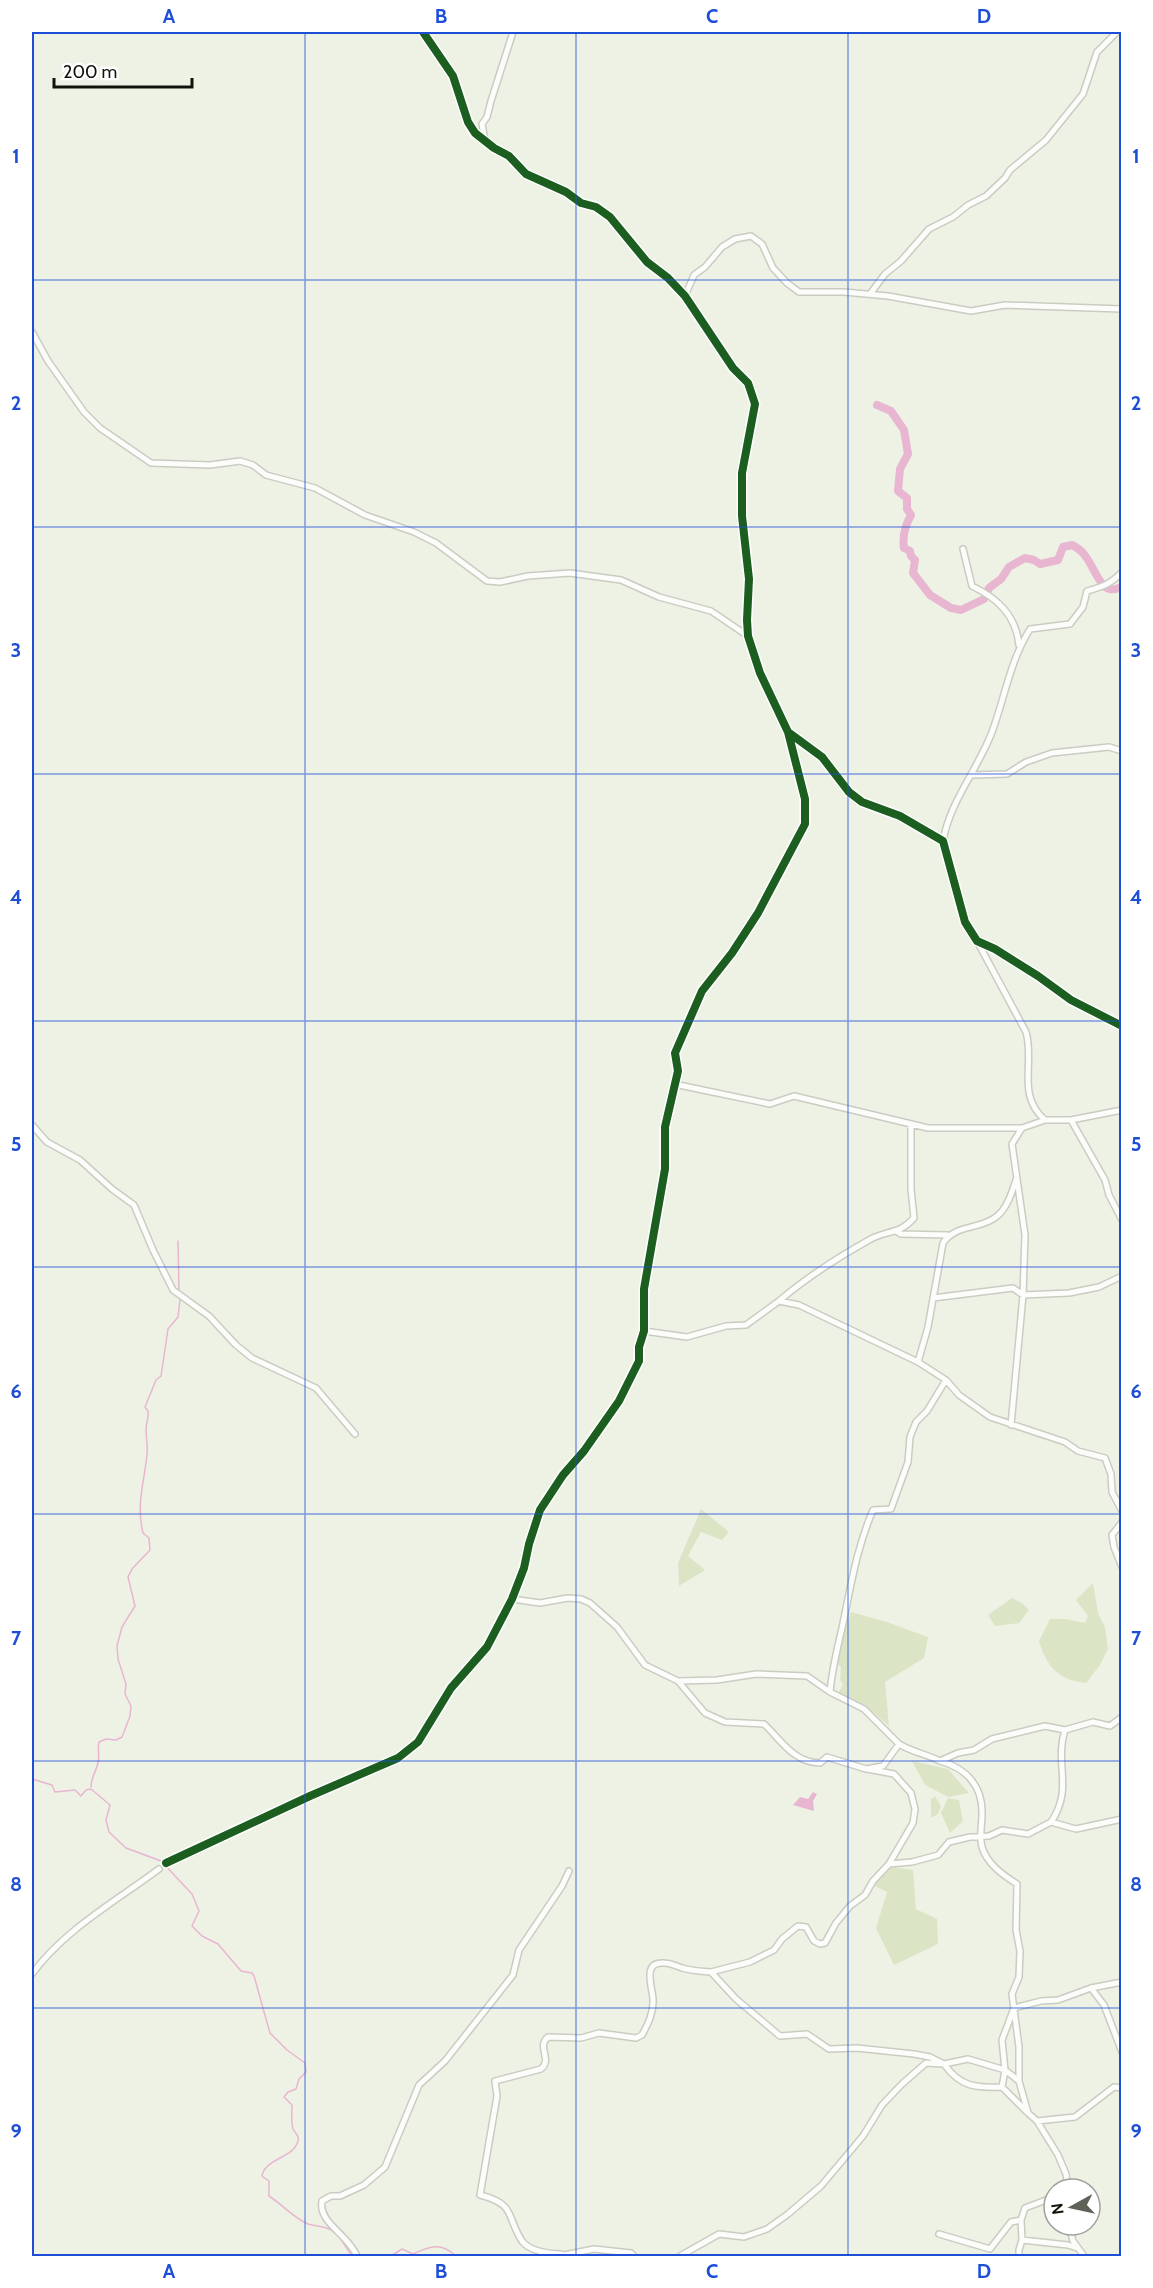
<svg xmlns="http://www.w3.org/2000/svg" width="1153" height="2288" viewBox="0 0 1153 2288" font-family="Cabin,sans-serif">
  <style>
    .green { fill: #dbe5c6 }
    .water { fill: #e8b6d0 }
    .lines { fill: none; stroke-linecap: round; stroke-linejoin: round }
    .stream { stroke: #e8b6d0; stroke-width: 1.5 }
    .river { stroke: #e8b6d0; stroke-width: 8 }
    .minor-casing { stroke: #caccc2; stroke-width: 8 }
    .minor { stroke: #fcfdfb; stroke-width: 5 }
    .cycleway-casing { stroke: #fff; stroke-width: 11 }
    .cycleway { stroke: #1b5e20; stroke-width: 8 }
    .grid { fill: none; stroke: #1d4ed8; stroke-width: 1.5; stroke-opacity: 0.55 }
    .neatline { fill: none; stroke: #1d4ed8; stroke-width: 2 }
    .grid-label { font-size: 20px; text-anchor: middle; font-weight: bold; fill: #1d4ed8 }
  </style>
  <rect width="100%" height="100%" fill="#eef2e5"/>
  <!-- green -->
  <path class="green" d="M701 1509 729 1532 722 1540 701 1532 688 1556 705 1570 679 1586 678 1563Z
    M1093 1583 1098 1613 1105 1627 1108 1649 1100 1665 1086 1683C1058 1680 1047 1667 1039 1641L1050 1619H1065L1085 1623 1088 1616 1076 1600Z
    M1012 1598 1022 1603 1029 1610 1019 1623 995 1626 988 1615Z
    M851 1612 887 1622 928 1637 924 1658 885 1682 889 1726 866 1706 838 1694 843 1684 840 1680 841 1667 835 1661Z
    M912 1761 948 1769 969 1793 948 1797 925 1785Z
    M935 1796 941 1806 938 1814 931 1818V1799Z
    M948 1798 959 1800 963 1821 950 1833 941 1813Z
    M890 1867 913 1870 916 1909 937 1919 938 1944 894 1965 876 1928 887 1892 873 1885 878 1874Z"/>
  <!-- water -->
  <path class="water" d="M813 1792 817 1794 813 1801 814 1811 793 1805 800 1797 808 1799Z"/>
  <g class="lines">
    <!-- stream -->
    <path class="stream" d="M178 1241 179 1289
      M32 1779 52 1785 55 1792 75 1790 81 1796 86 1790 91 1789 110 1805 106 1820 109 1832 126 1848 161 1861 192 1894 199 1911 192 1926 202 1936 218 1944 241 1971 252 1973 254 1976 270 2033 287 2050 305 2063 306 2072 299 2079 296 2089 288 2092 284 2097 292 2105C292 2112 291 2122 293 2129 295 2134 300 2135 298 2141 293 2159 265 2158 262 2176L269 2181V2196C282 2204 293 2218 308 2224 318 2227 325 2225 335 2232
      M91 1787C91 1778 96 1771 98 1763 100 1755 97 1749 99 1742L106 1739 116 1740 122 1737 130 1716 131 1706 125 1694 126 1684 118 1659 117 1646 122 1627 135 1606 128 1577 132 1569 150 1550 149 1538 143 1533C136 1503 144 1485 147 1454 148 1446 146 1438 146 1430 146 1423 149 1418 148 1411L145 1407 156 1380 161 1376 168 1329 178 1317 180 1299
      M338 2235 352 2256
      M391 2256 402 2249 413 2254C430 2246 441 2242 456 2256"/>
    <!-- river -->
    <path class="river" d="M877 405 891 411 904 430 908 454 900 469 898 491 907 498V509L911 515C905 526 902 536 904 548L910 551 911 556 915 560 913 573 930 595 951 608 961 610 984 599 989 588 1001 579 1009 567 1025 558 1034 560 1040 564 1058 560 1063 547 1072 545C1090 553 1092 573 1104 586 1109 591 1117 590 1122 586"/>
    <defs>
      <path id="minor" d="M423 32 453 76 468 122 475 133 494 148 509 156 526 174 566 192 581 203 596 207 610 217 647 262 668 278 685 296 733 368 748 383 755 404 742 473V516L749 579 747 620 748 636 760 673 788 732 822 757 849 792 862 802 900 816 943 841 965 922 977 941 995 949 1038 976 1071 1000 1122 1026
        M485 141 482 124 487 117 491 101 513 32
        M870 294 885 274 901 261 929 229 953 217 968 205 986 196 1005 178 1010 170 1046 140 1083 94 1097 52 1117 32
        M685 296 694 275 705 267 722 247 735 239 751 236 762 244 773 268 787 283 799 292H844L888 296 971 311 1005 305 1122 309
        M32 332 48 361 84 412 100 428 151 463 210 465 240 461 253 465 266 475 315 488 365 515 414 532 436 543 487 581 500 582 528 576 570 573 621 580 659 597 711 611 748 636
        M963 549 972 586C997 598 1016 615 1019 645
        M972 775 1007 774 1026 762 1052 753 1109 747 1122 751
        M943 841C950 801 977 771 992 732 1005 697 1010 661 1030 629L1070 624 1083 607 1087 591C1102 587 1111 584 1122 572
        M977 941 1026 1032C1035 1063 1016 1095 1045 1120H1071L1105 1180 1109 1195 1122 1220
        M674 1084 770 1104 794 1096 928 1128H1022
        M1071 1120 1122 1110
        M32 1125 47 1142 80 1160 112 1189 134 1205 153 1250 173 1290 209 1316 236 1345 252 1358 316 1388 355 1434
        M896 1231 901 1234 948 1235
        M933 1298 1013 1288 1023 1295 1069 1293 1099 1287 1122 1276
        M779 1301C807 1277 837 1258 869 1240 886 1230 899 1235 914 1218L911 1189V1125
        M644 1331 687 1337 726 1326 746 1325 779 1301 799 1305 918 1362 946 1380 959 1395 990 1417 1065 1442 1078 1451 1105 1458 1111 1474 1112 1492 1122 1511
        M918 1362 928 1327 943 1243C956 1224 979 1230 996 1217 1007 1209 1012 1192 1016 1180
        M1011 1425 1023 1295 1025 1235 1012 1144 1022 1128 1045 1120
        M1122 1522 1112 1535 1114 1547 1122 1567
        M512 1599 540 1603 568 1598 581 1599 590 1603 617 1627 645 1665 678 1681 705 1713 725 1722 764 1724C781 1740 794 1763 820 1763L827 1757 866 1769 883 1766 899 1744C912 1752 926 1754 940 1761L958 1753 974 1750 992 1739 1045 1726 1065 1730 1093 1722 1110 1726 1122 1717
        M678 1681 717 1680 756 1674 807 1676 830 1692 864 1709 899 1744
        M830 1692C832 1670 837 1649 842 1628 851 1586 856 1550 873 1510L891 1509 908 1462 910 1437 916 1422 927 1411 946 1380
        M940 1761C966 1768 983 1786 982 1814 982 1825 979 1837 982 1847 987 1864 1003 1875 1017 1884L1016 1930 1020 1951 1019 1977 1012 1994 1019 2047V2081L1028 2113 1037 2121 1058 2155 1066 2174 1068 2189
        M1051 1822C1074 1789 1054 1763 1065 1730
        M166 1863 310 1796 398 1758 418 1742 451 1688 487 1647 512 1599 524 1568 529 1544 540 1510 563 1475 584 1451 619 1401 639 1361V1347L644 1331V1289L665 1169V1127L678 1071 675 1053 702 991 732 953 758 913 805 824V799L788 732
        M889 1864 912 1862 938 1855 949 1842 970 1837 989 1836 1002 1830 1028 1834 1051 1822 1076 1829 1122 1819
        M711 1972 750 1962 774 1950 782 1939 798 1926 806 1927 814 1941 820 1944 825 1943 836 1923 850 1906 865 1895 873 1881 889 1864 913 1823 915 1809 911 1793 894 1774 867 1769
        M32 1974C64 1930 116 1901 159 1869
        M1091 1988 1104 2005 1122 2052
        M1002 2087 1005 2070 1002 2040 1014 2008 1041 2001 1058 2000 1091 1988 1122 1982
        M1037 2121 1075 2117 1114 2087 1122 2088
        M1054 2197 1025 2208 1021 2220 1022 2240 1068 2245 1077 2248
        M1069 2225 1073 2241 1084 2256
        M939 2234 990 2249 1011 2222 1021 2220
        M561 2254C549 2254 529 2251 522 2241 506 2216 516 2204 480 2195L497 2096 495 2081 541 2069C553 2059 536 2047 548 2037L581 2038 599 2033 636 2038 642 2035C648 2024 654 2012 653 1999 652 1986 642 1961 664 1963 671 1963 676 1966 682 1968 692 1971 701 1971 711 1972L736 1999 780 2036 807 2034 829 2049 857 2048 914 2054 930 2057 944 2064 968 2059 1005 2070 1019 2081
        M357 2256C348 2234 318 2223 322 2201L331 2196H340L364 2185 385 2167 419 2085 445 2061 513 1975 519 1950 562 1886 569 1871
        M559 2256 594 2249 631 2253 634 2256
        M680 2256 719 2234 744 2237 767 2229 788 2214 821 2186 863 2136 882 2105 902 2084 926 2063 944 2064C960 2087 976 2088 1002 2087L1028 2113
        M1019 2256V2250L1022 2240"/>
    </defs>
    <!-- minor casing -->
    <use href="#minor" class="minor-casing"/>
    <!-- minor -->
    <use href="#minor" class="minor"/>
    <defs>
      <path id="cycleway" d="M423 32 453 76 468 122 475 133 494 148 509 156 526 174 566 192 581 203 596 207 610 217 647 262 668 278 685 296 733 368 748 383 755 404 742 473V516L749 579 747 620 748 636 760 673 788 732 822 757 849 792 862 802 900 816 943 841 965 922 977 941 995 949 1038 976 1071 1000 1122 1026
        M166 1863 310 1796 398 1758 418 1742 451 1688 487 1647 512 1599 524 1568 529 1544 540 1510 563 1475 584 1451 619 1401 639 1361V1347L644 1331V1289L665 1169V1127L678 1071 675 1053 702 991 732 953 758 913 805 824V799L788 732"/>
    </defs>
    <!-- cycleway casing -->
    <use href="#cycleway" class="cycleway-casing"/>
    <!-- cycleway -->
    <use href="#cycleway" class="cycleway"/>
  </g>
  <!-- grid -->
  <path class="grid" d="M305 32V2256M576 32V2256M848 32V2256M32 280H1122M32 527H1122M32 774H1122M32 1021H1122M32 1267H1122M32 1514H1122M32 1761H1122M32 2008H1122"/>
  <!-- border -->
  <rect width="1153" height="2288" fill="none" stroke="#ffffff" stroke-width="66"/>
  <!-- north arrow -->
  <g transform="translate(1072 2207) rotate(262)"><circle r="28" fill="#ffffff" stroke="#a0a19d" stroke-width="1.5"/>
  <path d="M0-4.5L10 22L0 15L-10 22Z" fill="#5e6157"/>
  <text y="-9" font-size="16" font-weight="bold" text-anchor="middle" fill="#11130b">N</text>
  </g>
  <!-- scale -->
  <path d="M54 78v9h138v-9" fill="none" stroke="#11130b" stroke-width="3"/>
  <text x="63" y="78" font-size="18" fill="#11130b" stroke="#ffffff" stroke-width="4.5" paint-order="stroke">200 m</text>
  <rect x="33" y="33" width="1087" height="2222" class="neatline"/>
  <g class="grid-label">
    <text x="169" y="23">A</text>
    <text x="441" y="23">B</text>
    <text x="712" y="23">C</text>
    <text x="984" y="23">D</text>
    <text x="16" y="163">1</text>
    <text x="1136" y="163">1</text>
    <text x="16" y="410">2</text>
    <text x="1136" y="410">2</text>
    <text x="16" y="657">3</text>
    <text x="1136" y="657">3</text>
    <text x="16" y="904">4</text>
    <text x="1136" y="904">4</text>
    <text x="16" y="1151">5</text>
    <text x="1136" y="1151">5</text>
    <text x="16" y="1398">6</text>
    <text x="1136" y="1398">6</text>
    <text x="16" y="1645">7</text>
    <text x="1136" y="1645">7</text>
    <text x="16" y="1891">8</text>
    <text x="1136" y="1891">8</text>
    <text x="16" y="2138">9</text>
    <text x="1136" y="2138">9</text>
    <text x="169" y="2278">A</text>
    <text x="441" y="2278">B</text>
    <text x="712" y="2278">C</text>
    <text x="984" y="2278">D</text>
  </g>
</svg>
